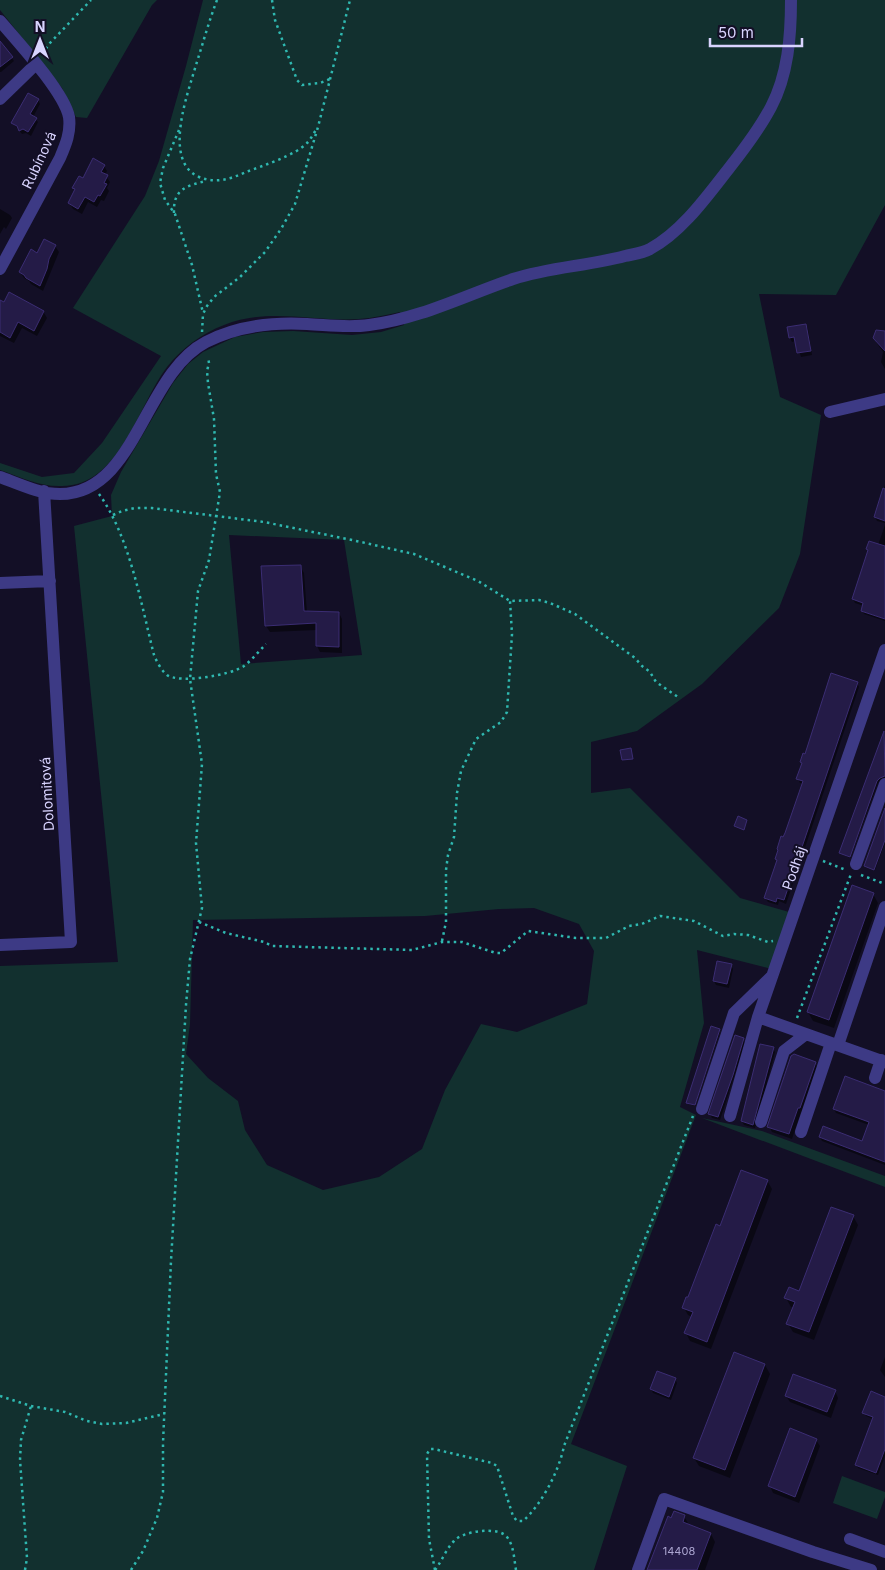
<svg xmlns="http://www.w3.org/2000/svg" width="885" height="1570" viewBox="0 0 885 1570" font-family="Inter,sans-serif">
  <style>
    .green { fill: #12302f; fill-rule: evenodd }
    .shadow { fill: #0007 }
    .building { fill: #241b47; stroke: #3b2d73 }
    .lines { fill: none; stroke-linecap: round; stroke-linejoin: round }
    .path { stroke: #2fb8b0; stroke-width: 2.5; stroke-dasharray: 2.5 4; stroke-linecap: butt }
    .minor { stroke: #3d3a85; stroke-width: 12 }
    .labels { text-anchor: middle; stroke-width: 4; stroke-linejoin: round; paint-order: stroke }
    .number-label { font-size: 11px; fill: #aca6d1 }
    .street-label { font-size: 14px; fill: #d9d4ff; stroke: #130f26 }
  </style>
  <rect width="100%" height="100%" fill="#130f26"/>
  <!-- green -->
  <path class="green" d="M0 0H157L152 5 87 118 76 117 62 88 0 10Z
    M203 0H885V205L836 295 759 294 780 397 821 415 800 554 779 608 702 684 637 731 591 742V793L630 788 740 898 789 912 772 969 697 950 704 1023 680 1107 696 1115 571 1444 627 1466 594 1570H0V966L118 962 74 526 112 516 111 495 121 472 173 383 188 364 203 352 235 337 263 332 293 331 352 335 381 332 404 325 400 312C386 315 373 318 359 319 312 322 270 307 224 325 201 334 182 348 167 367 138 405 120 486 62 486 40 487 20 477 0 470V463L42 477 74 473 102 443 161 356 73 308 145 196 159 161 186 66ZM229 535 344 540 362 655 241 664ZM534 908 579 924 594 951 587 1004 517 1032 481 1024 445 1090 422 1149 379 1177 323 1190 267 1165 245 1130 238 1101 208 1078 186 1054 190 1024 193 920 425 916 499 909Z
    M702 1118 762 1131 885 1176V1187Z
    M842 1476 885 1492V1497L877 1519 833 1503Z"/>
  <!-- shadow -->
  <path class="shadow" d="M0 43 14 61 1 72H0Z
    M38 100 40 104 33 117 38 122 31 136 26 133 22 134 13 123Z
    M104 166 107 171 105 175 110 182 107 188 109 191 104 201 101 200 97 207 88 202 82 214 73 209 69 203 76 191 74 188Z
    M0 209 10 215 12 218 6 229 4 227 0 234Z
    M55 246 59 252 43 291 31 284 29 281 24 278 20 272 37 254Z
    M0 307 43 311 47 318 37 336 22 328 14 343 0 336Z
    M806 325 808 329 812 355 801 357 796 341 792 342 790 338 788 328Z
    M885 332V369L881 362 883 352 876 342Z
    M885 485V523L877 521 875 517Z
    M885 525V621L864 614 862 610 864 606 855 603 853 599 878 545Z
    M300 566 304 573 307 613H339L342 619V653L320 652 317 646V630L270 632 266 626 262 568Z
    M857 683 859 687 786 904 779 901 778 905 768 902 765 898 778 862 776 859 804 784 800 783 798 779 803 764 801 762Z
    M885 731V778L881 779 878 783 850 858 840 853Z
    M885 812V843L875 870 865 866Z
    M873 894 878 903 834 1028 813 1021 808 1012Z
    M731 965 733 969 729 988 716 985 714 981Z
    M719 1030 720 1032 695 1106 688 1104V1103Z
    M743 1039 745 1043 720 1120 712 1118 710 1114Z
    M773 1048 775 1052 755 1128 744 1125 742 1121Z
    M815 1063 818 1069 803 1113 801 1112 792 1139 772 1132 769 1126Z
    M845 1077 885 1091V1165L822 1141 820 1137 863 1142 869 1125 836 1113 834 1109Z
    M742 1172 768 1182 772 1189 711 1349 690 1341 686 1333 692 1317 688 1315 684 1308 721 1227Z
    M853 1216 858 1225 814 1340 793 1332 788 1324 794 1308 791 1307 786 1298 799 1293Z
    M885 1357V1377L880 1370Z
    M765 1365 770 1374 730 1478 699 1466 694 1458Z
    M675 1379 677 1383 671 1400 653 1393 651 1389Z
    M835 1391 838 1398 831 1418 790 1402 786 1396Z
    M885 1398V1456L878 1475 858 1468 856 1465 873 1419 866 1416 864 1413Z
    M816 1440 820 1446 799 1503 773 1493 770 1486Z
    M684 1516 689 1525 711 1534 715 1542 705 1570H649L672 1519Z"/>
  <!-- building -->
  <path class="building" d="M0 41 13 57 0 67Z
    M28 93 39 99 30 114 37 118 28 132 23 129 19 131 17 126 11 123Z
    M93 158 105 165 101 172 108 175 104 183 107 184 100 196 98 195 94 202 85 197 78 209 68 203 75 189 72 188 79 176 83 178Z
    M44 239 56 245 49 259 47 269 40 286 26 278 24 275 19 272 31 249 37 253Z
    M9 292 44 311 34 331 18 322 10 338 0 332V300L4 302Z
    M806 324 811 351 797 353 794 337 789 338 787 327Z
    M876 330 885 331V351L873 338Z
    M883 488 885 489V521L874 517Z
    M869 541 885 546V619L861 611 863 603 852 599 868 550 866 549Z
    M301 565 304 611 339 612V647L316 646V623L265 626 261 566Z
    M831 673 858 682 784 900 777 898 776 902 764 898 777 860 775 859 778 850 777 849 781 836 783 837 785 833 803 781 796 779 802 763 800 762 803 753 805 754Z
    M884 731 885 776 880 778 877 781 850 857 839 853Z
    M631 748 633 759 622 760 620 750Z
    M885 808V840L874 870 864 866Z
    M738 816 747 820 744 830 734 826Z
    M852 885 874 893 829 1020 807 1012Z
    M717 961 732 964 727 984 713 981Z
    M711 1026 720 1029 695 1105 686 1103Z
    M735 1035 744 1038 733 1075 718 1117 708 1114Z
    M760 1044 774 1047 753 1125 741 1121Z
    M794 1054 816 1062 800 1108H798L789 1134 767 1127 791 1056Z
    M845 1076 885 1091V1162L819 1137 823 1126 862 1141 869 1122 833 1109Z
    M741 1170 768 1180 707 1342 684 1333 693 1312 682 1308 686 1297H688L716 1224 720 1226Z
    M831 1207 854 1215 809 1332 786 1324 795 1302 784 1298 789 1287 799 1291Z
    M734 1352 765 1364 725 1470 693 1458Z
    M657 1371 676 1378 669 1397 650 1389Z
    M793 1374 836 1390 827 1412 785 1396Z
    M871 1391 885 1397V1449L876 1473 855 1465 873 1417 862 1413Z
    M790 1428 817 1439 795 1497 768 1486Z
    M674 1511 685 1515 683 1522 711 1533 697 1570H647L668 1516 671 1518Z"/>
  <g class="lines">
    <!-- path -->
    <path class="path" d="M217 0C209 21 203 43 196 65 188 93 162 161 199 177 216 184 230 179 246 172 262 166 296 155 307 143 311 139 313 134 316 130
      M272 0 275 20 297 80 302 85 320 83 330 79
      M42 54 50 43 91 0
      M179 130 163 168 160 183 165 200 175 214 192 265 203 313
      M174 213C173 189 186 186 206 181
      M202 332 203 314 207 306 214 297 240 277 265 252 281 229 295 204 318 127 350 0
      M99 494C130 537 141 604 154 655 157 662 161 670 167 675 180 684 231 675 244 666 252 660 259 651 266 644
      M113 515 122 511 135 508H152L264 522 352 540 414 554 478 581 510 601 539 600 550 603 575 614 635 658 642 666 650 672 656 682 678 697
      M823 861 846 870
      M861 875 885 884
      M199 922 226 933 264 942 272 946 412 950 442 942H462L496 953H501L528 931 576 938H606L629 926 642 924 660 916 694 921 723 936 734 934 748 935 768 942 773 941
      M442 941 446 922V870L448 855 454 837 457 793 461 771 476 739 501 722 507 712 512 634 510 601
      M797 1018 851 874
      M0 1396 31 1406 65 1412 87 1421 102 1424 126 1423 164 1414
      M25 1570 27 1558 20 1460 21 1440 31 1406
      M131 1570 143 1551 157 1518 163 1492V1443L171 1261 186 1005 190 959 202 908 196 843 202 764 190 679 198 591 209 560 220 492 216 474 214 419 208 383 207 371 209 363 208 357
      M435 1570 429 1539 427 1454 430 1449H434L492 1463 497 1466 513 1516 517 1521H523C542 1504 559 1471 564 1446L693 1116
      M435 1570C442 1561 446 1549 454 1541 462 1531 499 1526 507 1537 514 1546 514 1559 516 1570"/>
    <!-- minor -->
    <path class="minor" d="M0 21C18 42 64 92 69 117 71 132 66 144 60 158L0 269
      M0 99 36 64
      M830 412 885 399
      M0 477C19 484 40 494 60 494 136 494 144 374 206 342 237 326 272 322 307 324 328 325 348 328 369 325 419 319 466 295 513 279 550 267 588 266 625 256 634 254 643 253 650 249 682 232 708 195 730 167 745 148 760 128 771 107 788 75 791 36 791 0
      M0 583 50 581
      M856 864 885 784
      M0 945 71 942 44 491
      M758 1017 885 1062
      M838 1045 885 907
      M875 1078 881 1060
      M702 1109 734 1013 771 977
      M730 1116 758 1017 885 650
      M761 1122 784 1051 806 1034
      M801 1132 831 1043
      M850 1539 885 1552
      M638 1570 664 1499 813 1552 871 1570"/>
  </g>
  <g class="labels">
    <!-- number labels -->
    <g class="number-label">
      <text x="679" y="1555">14408</text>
    </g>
    <!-- street labels -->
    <g class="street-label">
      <text transform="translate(39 160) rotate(-65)" y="5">Rubínová</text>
      <text transform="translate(47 794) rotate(-93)" y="5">Dolomitová</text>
      <text transform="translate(794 868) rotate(-71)" y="5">Podháj</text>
    </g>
  </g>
  <!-- north arrow -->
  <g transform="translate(40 40)" stroke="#130f26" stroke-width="4" paint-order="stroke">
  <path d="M0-4L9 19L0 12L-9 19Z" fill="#d9d4ff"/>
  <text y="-8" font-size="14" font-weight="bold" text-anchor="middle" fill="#d9d4ff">N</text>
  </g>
  <!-- scale -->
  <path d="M710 38v8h92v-8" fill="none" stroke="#d9d4ff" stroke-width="2.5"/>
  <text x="718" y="38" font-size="15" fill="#d9d4ff" stroke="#130f26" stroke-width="4" paint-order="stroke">50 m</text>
</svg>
